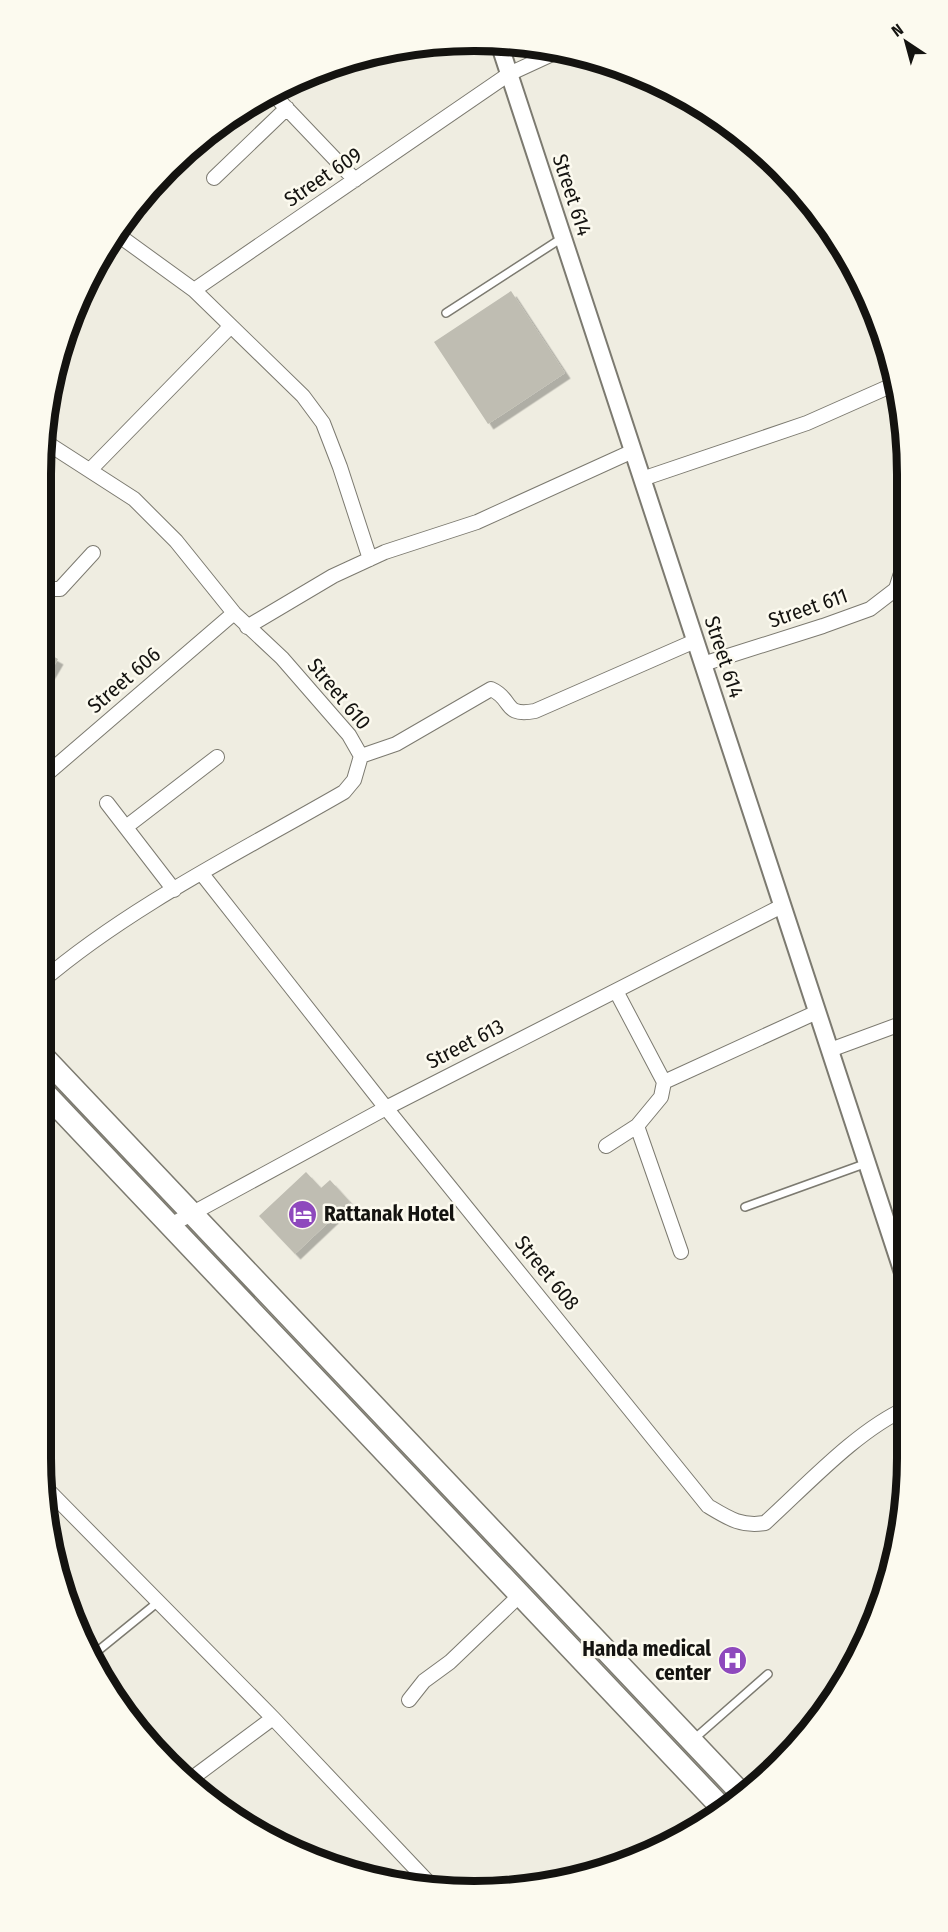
<svg xmlns="http://www.w3.org/2000/svg" width="948" height="1932" viewBox="0 0 948 1932" font-family="'Fira Sans Condensed',sans-serif">
  <style>
    .building { fill: #bfbdb2; filter: url(#shadow) }
    .lines { fill: none; stroke-linecap: round; stroke-linejoin: round }
    .service-casing { stroke: #7c7a70; stroke-width: 10 }
    .minor-casing { stroke: #7c7a70; stroke-width: 16 }
    .tertiary-casing { stroke: #7c7a70; stroke-width: 20 }
    .primary-casing { stroke: #7c7a70; stroke-width: 24 }
    .service { stroke: #fff; stroke-width: 7 }
    .minor { stroke: #fff; stroke-width: 14 }
    .tertiary { stroke: #fff; stroke-width: 16 }
    .primary { stroke: #fff; stroke-width: 21 }
    .labels { text-anchor: middle; stroke-width: 5; stroke-linejoin: round; paint-order: stroke }
    .street-label { font-size: 21px; fill: #141310; stroke: #fcfaef }
    .poi-label { font-size: 21px; font-weight: bold; fill: #141310; stroke: #fcfaef; text-anchor: start }
    .rim { fill: none; stroke: #141310; stroke-width: 8 }
  </style>
  <defs>
    <filter id="shadow"><feDropShadow dx="5.5" dy="5.5" stdDeviation="0" flood-color="#0004"/></filter>
  </defs>
  <rect width="100%" height="100%" fill="#efede1"/>
  <!-- building -->
  <path class="building" d="M511 291 565 373 488 424 434 342Z
    M40 649 58 659 40 690Z
    M306 1172 321 1188 330 1180 350 1202 295 1254 259 1216Z"/>
  <g class="lines">
    <defs>
      <path id="service" d="M446 313 562 238
        M745 1207 867 1163
        M94 1654 158 1602
        M694 1739 768 1674"/>
      <path id="minor" d="M272 93 355 180
        M214 178 287 108
        M114 232 194 290 303 396 323 423 340 467 370 559
        M194 290 509 74 561 50
        M90 470 227 330 228 325
        M642 479 807 423 895 384
        M41 586 46 589H60L93 553
        M247 627 333 576 385 552 477 522 633 451
        M703 664 823 626 870 609 896 589 904 564
        M361 756 396 744 491 689C514 699 502 717 535 711L695 641
        M41 779 234 613
        M107 803 174 890
        M126 827 217 757
        M202 874 386 1108 708 1506C728 1518 741 1527 765 1523 806 1486 857 1430 907 1408
        M41 982C130 906 242 851 344 792L354 780 361 756 349 735 282 658 234 613 176 541 134 499 44 441
        M616 991 664 1082
        M830 1050 906 1022
        M637 1126 681 1252
        M606 1146 637 1126 661 1097 664 1082 817 1012
        M169 1226 386 1108 782 906
        M45 1487 273 1718 430 1884
        M409 1700 424 1681 450 1662 520 1595
        M191 1779 273 1718"/>
      <path id="tertiary" d="M499 43 907 1285"/>
      <path id="primary" d="M41 1054 741 1793
        M41 1089 721 1807"/>
    </defs>
    <!-- service casing -->
    <use href="#service" class="service-casing"/>
    <!-- minor casing -->
    <use href="#minor" class="minor-casing"/>
    <!-- tertiary casing -->
    <use href="#tertiary" class="tertiary-casing"/>
    <!-- primary casing -->
    <use href="#primary" class="primary-casing"/>
    <!-- service -->
    <use href="#service" class="service"/>
    <!-- minor -->
    <use href="#minor" class="minor"/>
    <!-- tertiary -->
    <use href="#tertiary" class="tertiary"/>
    <!-- primary -->
    <use href="#primary" class="primary"/>
  </g>
  <!-- icons -->
  <defs>
    <symbol id="hotel-disc" viewBox="-11 -11 22 22"><circle r="9.5" fill="#8e49bd" stroke="#fcfaef"/><path d="M-6-4.5h1.5V1H6V5H4.5V3h-9V5H-6ZM-4 0a1.8 1.8 0 1 1 3.6 0ZM.5 0V-2.5h3Q6-2.5 6 0Z" fill="#fff"/></symbol>
    <symbol id="hospital-disc" viewBox="-11 -11 22 22"><circle r="9.5" fill="#8e49bd" stroke="#fcfaef"/><path d="M-5-5h3v3.5h4V-5h3V5h-3V1.5h-4V5h-3Z" fill="#fff"/></symbol>
  </defs>
  <g fill-rule="evenodd">
    <use href="#hotel-disc" x="286" y="1198" width="33" height="33"/>
    <use href="#hospital-disc" x="716" y="1644" width="33" height="33"/>
  </g>
  <g class="labels">
    <!-- street labels -->
    <g class="street-label">
      <text transform="translate(323 177) rotate(-34)" y="7">Street 609</text>
      <text transform="translate(572 195) rotate(72)" y="7">Street 614</text>
      <text transform="translate(808 608) rotate(-19)" y="7">Street 611</text>
      <text transform="translate(724 657) rotate(72)" y="7">Street 614</text>
      <text transform="translate(124 680) rotate(-41)" y="7">Street 606</text>
      <text transform="translate(339 694) rotate(50)" y="7">Street 610</text>
      <text transform="translate(465 1044) rotate(-27)" y="7">Street 613</text>
      <text transform="translate(547 1273) rotate(51)" y="7">Street 608</text>
    </g>
    <!-- poi labels -->
    <g class="poi-label">
      <text x="324" y="1221">Rattanak Hotel</text>
      <text x="711" y="1656" text-anchor="end">Handa medical<tspan x="711" dy="24">center</tspan></text>
    </g>
  </g>
  <!-- crop -->
  <path d="M0 0H948V1932H0ZM474 51H474A423 423 0 0 1 897 474V1458A423 423 0 0 1 474 1881H474A423 423 0 0 1 51 1458V474A423 423 0 0 1 474 51Z" fill="#fcfaef" fill-rule="evenodd"/>
  <path class="rim" d="M474 51H474A423 423 0 0 1 897 474V1458A423 423 0 0 1 474 1881H474A423 423 0 0 1 51 1458V474A423 423 0 0 1 474 51Z"/>
  <!-- north arrow -->
  <g transform="translate(906 42) rotate(324)" stroke="#fcfaef" stroke-width="4.5" paint-order="stroke">
  <path d="M0-4.5L10 22L0 15L-10 22Z" fill="#141310"/>
  <text y="-9" font-size="16" font-weight="bold" text-anchor="middle" fill="#141310">N</text>
  </g>
</svg>
